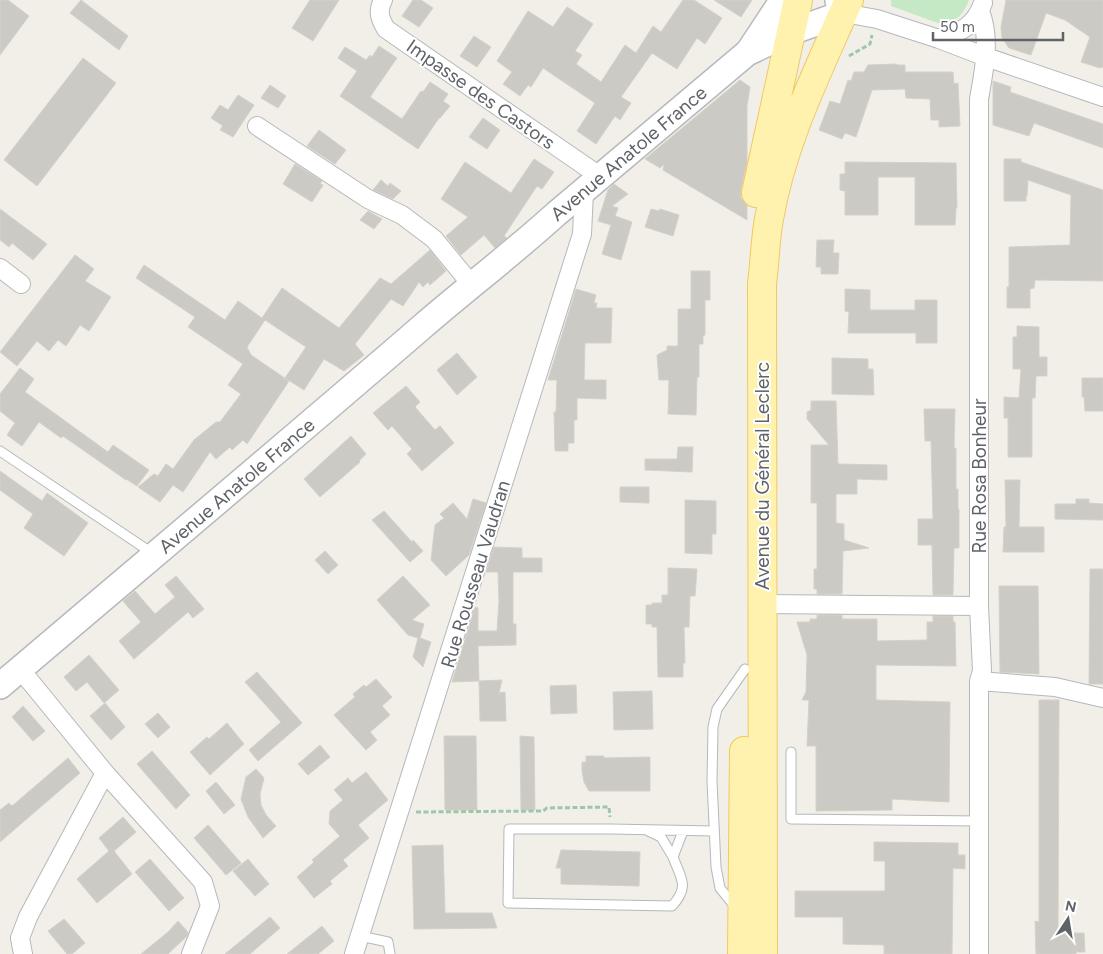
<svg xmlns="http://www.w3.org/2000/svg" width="1103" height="954" viewBox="0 0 1103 954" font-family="Figtree,sans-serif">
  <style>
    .green { fill: #c5e8c5 }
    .building { fill: #cccac5; stroke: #d6d1c6 }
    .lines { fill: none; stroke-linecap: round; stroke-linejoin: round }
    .lane-casing { stroke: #b5b8bc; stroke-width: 11 }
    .street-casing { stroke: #b5b8bc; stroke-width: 20 }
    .secondary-casing { stroke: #b6babf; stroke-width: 28 }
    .primary-casing { stroke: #f2c960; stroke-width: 30 }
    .path { stroke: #9cc7a9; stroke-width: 3; stroke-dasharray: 5 2.5; stroke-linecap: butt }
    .lane { stroke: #fff; stroke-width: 9 }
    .street { stroke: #fff; stroke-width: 18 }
    .secondary { stroke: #fff; stroke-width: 25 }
    .primary { stroke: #fff2af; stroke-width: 28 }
    .labels { text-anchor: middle; stroke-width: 4; stroke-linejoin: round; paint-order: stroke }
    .street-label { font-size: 19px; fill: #5f6368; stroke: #fff }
  </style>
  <rect width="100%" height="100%" fill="#f1efe8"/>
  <!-- green -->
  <path class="green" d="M891 0H969C963 15 955 24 938 23L891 6Z"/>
  <!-- building -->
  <path class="building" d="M0 0H8L29 16 0 55Z
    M81 0 128 36 119 50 70 13Z
    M310 0H339L313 41 292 28Z
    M413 0H421L433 8 419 27 402 16Z
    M683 0H694L722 18 705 44 697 38 677 69 652 53 621 97 631 103 620 120 615 116 596 144 577 131 595 103 543 68 531 87 528 85 520 96 503 84 512 72 497 61 528 11 553 27 567 7 593 24 575 51 582 55 576 64 601 82 625 45 636 53 653 26 661 32Z
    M714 0H752L741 17Z
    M1006 0H1103V67L1100 68 1081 62 1090 37 1065 20 1046 13 1031 55 1009 48 1002 38 1001 27Z
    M474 36 491 47 477 67 460 56Z
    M379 46 397 58 370 97 402 119 421 91 423 92 430 82 448 94 443 101 450 106 440 118H439L418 149 340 96 357 71 338 58 345 47 366 60 370 55 372 57Z
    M83 58 116 83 37 186 4 160Z
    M896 64 897 65H905V72H953L954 84 958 83 960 126 939 127V120H931L930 99 906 98 905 89 872 90 856 137 845 133 842 139 819 130 830 101 840 104 848 80 851 81 854 72H864L868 65Z
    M740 80 750 87 747 106V162L741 190V198L747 205V220L663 170 664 164 660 168 645 159Z
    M993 81 1011 87 1010 92 1103 124V148L1034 123 1029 136 993 125Z
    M270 85 286 96 278 108 261 98Z
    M238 95 254 105 233 137 220 130 223 126 211 118 220 105 228 110Z
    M483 118 500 130 487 149 469 137Z
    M319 130 346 150 335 164 307 146Z
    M534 159 554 172 542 189 537 186 504 236 507 238 495 248 484 235 461 255 446 236 468 217 441 199 465 162 511 193Z
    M1004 159H1021V162L1103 190V281L1035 280 1034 288 1030 289V308H1007V287H1009V247L1070 245 1071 195 1028 180 1027 196H1026V201H1004Z
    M845 162 956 163 957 208H956L955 225H915V177H878V215H845V191L840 190V174H845Z
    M295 164 322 181 320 184 323 185 312 202 283 184Z
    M381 180 388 186 390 183 401 191 393 199 373 190Z
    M614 184 628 194 612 206 618 208 615 216 632 222 621 260 602 254 611 225 598 221 608 190Z
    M0 209 47 244 33 260 12 243 9 247 0 240Z
    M651 209 659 211 660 209 679 215 673 236 645 227Z
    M368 211 382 219 374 229 360 220Z
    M817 240H834L833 253H839L838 274H821V267H816Z
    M430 250 446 271 430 285 428 282 423 287 419 282 403 306 391 299 355 344 364 355 344 371 324 359 304 390 285 378 306 347 265 320 247 347 251 355 289 381 247 444 243 440 232 450 230 447 216 459 210 452 183 492 173 485 160 502 138 487 154 474 158 476 166 464 173 469 194 440 216 422H220L241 394 228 385 243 364 188 327 195 317 136 278 144 265 225 320 238 301 262 318 282 288 339 328 380 278 391 284Z
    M75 255 94 269 85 281 111 297 89 331 80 325 66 346 58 340 49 351 37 341 17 366 0 352Z
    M691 271H710V300H705V335L703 336V344H699V377H697L696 415 668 414 669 380H659L657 355 667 350V346H678V309H691Z
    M576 289 596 295 594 303H597L596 308H612L611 343H585L584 380H606V399L577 398V420H574V443H568V451H555L554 412H556L557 380H548Z
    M845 289 870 290V310H915V300H937V343H916V333H848L849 312 845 311Z
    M1017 326 1039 327V357H1047V376H1036L1035 398H1032V457H1008V418H1004V397L1019 398 1021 369H1013V337H1017Z
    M457 353 477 377 457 395 437 370Z
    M832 358 868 359V369H873L874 395 832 394Z
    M20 368 34 379 25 392 108 452 113 445 149 470 137 486 126 479V480L63 436 61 438 39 422 22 446 7 435 15 423 0 411V394Z
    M1082 378H1103V411H1085L1084 397H1082Z
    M406 386 420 402 415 407 435 430 440 426 454 443 422 471 407 454 412 449 392 426 388 430 373 413Z
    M811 401H836L838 464 887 465V480L857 479V494H836V523L844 524V540L869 548 843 551 842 594H817V589H814V569H817V503H811V445H829L807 419V412L811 410Z
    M924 409H955L954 448H956V489H958V509H959V548H954L953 595H933L932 545H918V519H933L931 441H925Z
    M351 436 366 454 359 461 360 462 320 497 304 479Z
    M678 447H693L692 472 645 470V459H677Z
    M0 471 42 501 47 493 88 523 64 556 24 528 33 514 0 490Z
    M1005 480H1020L1019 527H1044V552H1003L1004 527H1006Z
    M620 487H649V503L620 502Z
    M473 499 486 503 469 555 446 576 431 560 435 525 444 518 440 514 453 503 467 519Z
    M1076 499H1089V503L1103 504V520L1055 519V504H1076Z
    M685 500 716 501V534H712V554L685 553Z
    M384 511 412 542 413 540 423 551 410 562 372 520Z
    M494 547 522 548V558H542V572H513V624H516V645L478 646 479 681 452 682 475 607 478 608V631H497L499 601 498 572H486Z
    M325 551 338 565 328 574 315 560Z
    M668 568 697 569 695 596H690L689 627H684L685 663H683V677H658L657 627H652V624H646V605H652V603H662V595H668Z
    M1090 569H1103V684H1089Z
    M176 576 204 609 193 618 188 612 134 659 119 641 141 622 123 601 135 591 155 614 175 597 165 585Z
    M403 576 430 605 412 620 424 624 420 638 431 642 423 667 413 657 418 638 408 635 377 600Z
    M999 586H1038L1039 674 1000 672Z
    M817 615H842V619H877V641L927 640V622H933V616H953V622H955L956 666 876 665V700L950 702 949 802 892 799V810L816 811V746H807L809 700H802L806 692 807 655 797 622H810V619H817Z
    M89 655 119 690 104 703 87 682 76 691 64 677Z
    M257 672 302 723 258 761 249 750 281 722 245 682Z
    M376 679 392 697 382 706 390 715 370 732 377 740 366 750 334 715 355 697 353 694 364 685 366 687Z
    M502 680 499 693 505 692 506 721H480L479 681Z
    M576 685 577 713 551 714 550 686Z
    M652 691 653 729 614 730 613 692Z
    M1039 700H1059L1058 933H1084L1085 952H1076V954H1036L1035 921 1039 922Z
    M105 703 125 727 111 740 90 716Z
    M23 706 45 731 33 741 12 717Z
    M158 713 170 727 158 738 145 724Z
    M227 723 244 744 210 775 190 752 207 737 209 739Z
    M444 736H476L477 810H445Z
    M520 736 534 737 535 810H521Z
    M320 745 330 757 308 775 298 764Z
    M152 751 190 795 176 809 137 764Z
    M586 756H604V758L650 757V791H589L584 782 582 771V762H586Z
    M68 758 80 773 0 842V810L9 803 12 806Z
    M256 769 264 778 260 794 261 805 266 815 276 826 263 838 248 817 241 799 246 777Z
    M366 772 388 800 358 825 369 838 343 860 348 866 330 881 332 884 314 898 297 877 314 862 312 860 340 836 329 824 330 811 343 800 334 790 348 778 352 783Z
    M216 782 235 805 224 814 206 791Z
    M123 817 136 832 114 851 132 874 97 903 77 879 109 851 99 838Z
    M208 825 241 863 226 875 194 838Z
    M874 842 958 843V855H965V869L953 868 952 954H884V945L843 944V917H795V891H885V861H874Z
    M443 845 445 913H492L497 928 414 929 412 846Z
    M561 850 640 852 639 886 561 884V868H556Z
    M150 859 184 898 169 911 135 872Z
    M248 859 269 884 255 896 233 871Z
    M270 917 280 928 250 954H225Z
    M64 919 85 943 72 954H67L48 931Z
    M178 921 188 932 187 936 168 954H141L168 932Z
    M322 926 334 941 318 954H287Z"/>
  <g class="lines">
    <defs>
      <path id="lane" d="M0 451 152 553
        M791 752V819L979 821
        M648 831 661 837 673 857
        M683 831 673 857C681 879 690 886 672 906L508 903 509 829H611L714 831
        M736 908 720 888 716 867 712 781 713 727 717 709 745 669
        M360 936 388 942 390 954"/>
      <path id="street" d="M383 0C377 11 380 19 386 29L601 177
        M844 13 877 19 939 39 986 57 1103 97
        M939 39C961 32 975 26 983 3
        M257 126 368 199 402 215 434 239 471 284
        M0 268 21 284
        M763 604 979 606
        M20 669 105 773 203 882 210 906 191 954
        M979 681 1055 687 1103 698
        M23 954 20 938 28 917 105 773
        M354 954 582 234 584 191
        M979 954V681L982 671 979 606V99C984 70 991 39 980 11"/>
      <g id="secondary">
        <path d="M749 51 780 4 785 0"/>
        <path id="s1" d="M0 686C141 566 283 447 423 326 467 288 513 253 556 214L747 53 791 32 844 13 838 1"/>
      </g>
      <path id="primary" d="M756 193 798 0
        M742 954 744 751
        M763 954 762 283C765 262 765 240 769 219 782 142 818 71 849 0"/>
    </defs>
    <!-- lane casing -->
    <use href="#lane" class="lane-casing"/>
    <!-- street casing -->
    <use href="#street" class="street-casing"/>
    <!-- secondary casing -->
    <use href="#secondary" class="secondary-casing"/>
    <!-- primary casing -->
    <use href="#primary" class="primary-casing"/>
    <!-- path -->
    <path class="path" d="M849 56 870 44 872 35
      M416 812 543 811 547 808 609 807 610 817"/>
    <!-- lane -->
    <use href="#lane" class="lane"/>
    <!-- street -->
    <use href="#street" class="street"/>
    <!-- secondary -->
    <use href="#secondary" class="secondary"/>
    <!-- primary -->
    <use href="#primary" class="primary"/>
  </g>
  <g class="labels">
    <!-- street labels -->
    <g class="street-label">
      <text transform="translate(481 94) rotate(35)" y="7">Impasse des Castors</text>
      <text dy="7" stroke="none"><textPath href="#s1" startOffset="824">Avenue Anatole France</textPath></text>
      <text transform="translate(762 476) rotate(-90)" y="7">Avenue du Général Leclerc</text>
      <text transform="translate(979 476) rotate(-90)" y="7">Rue Rosa Bonheur</text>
      <text dy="7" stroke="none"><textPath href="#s1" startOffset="310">Avenue Anatole France</textPath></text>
      <text transform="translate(475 574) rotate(-73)" y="7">Rue Rousseau Vaudran</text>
    </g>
  </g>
  <!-- north arrow -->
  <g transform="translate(1068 919) rotate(12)" stroke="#ffffff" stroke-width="4" paint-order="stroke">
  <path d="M0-4L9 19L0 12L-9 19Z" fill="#5f6368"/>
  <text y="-8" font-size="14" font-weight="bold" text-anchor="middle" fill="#5f6368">N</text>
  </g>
  <!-- scale -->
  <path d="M933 32v8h130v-8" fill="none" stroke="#5f6368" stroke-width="2.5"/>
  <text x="940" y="32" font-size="15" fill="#5f6368" stroke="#ffffff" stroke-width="4" paint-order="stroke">50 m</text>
</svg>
